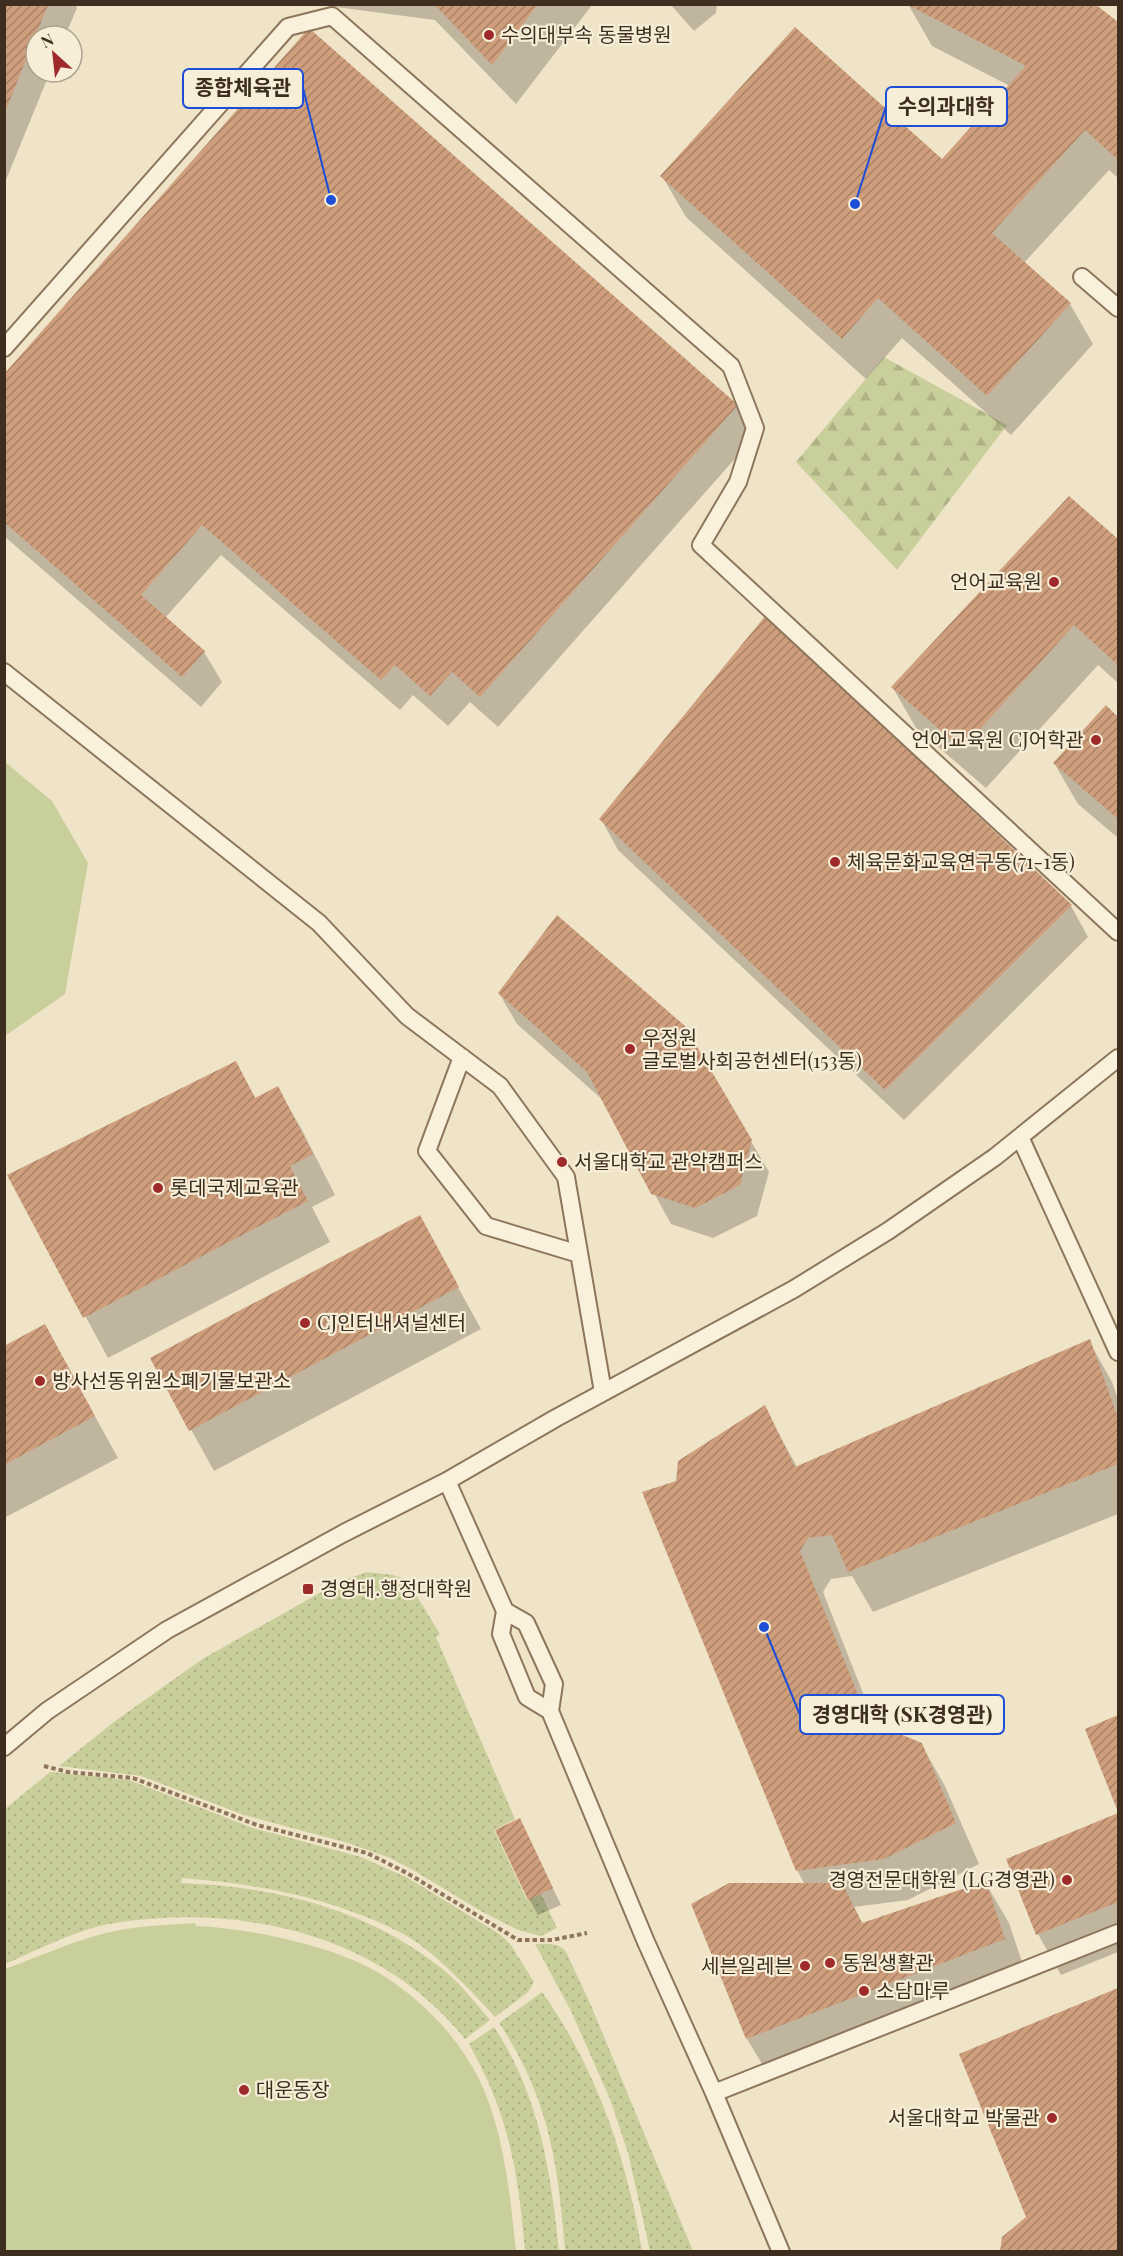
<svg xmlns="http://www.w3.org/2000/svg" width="1123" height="2256" viewBox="0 0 1123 2256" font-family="'Playfair Display','Noto Sans KR',serif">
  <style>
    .grass { fill: url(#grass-dots) }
    .forest { fill: url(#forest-firs) }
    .pitch { fill: #c9cf9b }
    .shadow { fill: #0003 }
    .building { fill: url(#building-hatch) }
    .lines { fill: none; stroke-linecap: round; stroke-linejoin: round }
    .lane-casing { stroke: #8d765c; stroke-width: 20 }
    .path { stroke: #8d765c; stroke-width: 4; stroke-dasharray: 4.5 3; stroke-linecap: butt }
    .lane { stroke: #faf1dc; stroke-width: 16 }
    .poi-dot { fill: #9e2a2b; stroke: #f7eed8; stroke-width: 2 }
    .labels { text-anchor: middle; stroke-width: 4.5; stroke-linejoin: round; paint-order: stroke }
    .poi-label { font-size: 20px; fill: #3d2e20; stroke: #f7eed8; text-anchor: start }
    .leader { fill: none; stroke: #1d4ed8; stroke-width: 2 }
    .callout-dot { fill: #1d4ed8; stroke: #f7eed8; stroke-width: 2 }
    .callout { fill: #f7eed8; stroke: #1d4ed8; stroke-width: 2 }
    .callout-label { font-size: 21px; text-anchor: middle; font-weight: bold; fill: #3d2e20 }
  </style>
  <defs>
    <pattern id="grass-dots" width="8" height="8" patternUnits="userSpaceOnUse" patternTransform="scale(1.5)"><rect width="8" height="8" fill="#c9cf9b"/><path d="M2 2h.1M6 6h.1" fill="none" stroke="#aeb285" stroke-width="1.8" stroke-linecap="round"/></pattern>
    <pattern id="forest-firs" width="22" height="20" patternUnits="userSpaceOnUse" patternTransform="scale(1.5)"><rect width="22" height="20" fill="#c9cf9b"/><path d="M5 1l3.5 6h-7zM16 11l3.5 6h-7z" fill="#aeb285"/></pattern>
    <pattern id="building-hatch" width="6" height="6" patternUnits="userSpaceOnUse" patternTransform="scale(1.5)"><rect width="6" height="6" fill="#cf9f7d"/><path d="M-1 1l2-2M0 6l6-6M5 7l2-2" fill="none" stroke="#a98266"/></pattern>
  </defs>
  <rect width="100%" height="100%" fill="#f0e4c8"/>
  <!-- grass -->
  <path class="grass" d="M367 1572 393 1575 407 1580 440 1634 436 1637 515 1819 494 1830 527 1900 541 1894 557 1928 541 1936 518 1930 479 1910 413 1870 390 1858 348 1843 244 1815 141 1776 59 1766 115 1721 204 1658 341 1581Z
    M50 1772 129 1780 253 1828 361 1857 408 1878 501 1935 511 1945 534 1982 528 1992 495 2017C471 1991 447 1965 419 1944 401 1931 381 1923 361 1915 303 1892 244 1883 182 1878L181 1883C274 1886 366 1909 440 1967 459 1982 475 2002 490 2020L465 2039C382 1935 242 1903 115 1923 77 1929 40 1949 5 1964V1809Z
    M535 1944C546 1944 559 1942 566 1952L590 2003 693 2251H650L628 2153 610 2099 571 2011Z
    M542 1992C597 2069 627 2159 642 2251H565C558 2164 549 2098 499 2023Z
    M494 2027C539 2094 551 2172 559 2251H525C518 2171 509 2115 469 2044Z"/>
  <!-- forest -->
  <path class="forest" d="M884 357 1007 425 897 570 796 462Z"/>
  <!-- pitch -->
  <path class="pitch" d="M5 762 52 801 88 863 65 994 5 1036Z
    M195 1923 196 1926C250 1928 339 1947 384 1976 423 2001 458 2037 479 2079 504 2131 510 2194 516 2251H5V1969C37 1957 69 1943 102 1934 132 1926 164 1925 195 1923Z"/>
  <!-- shadow -->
  <path class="shadow" d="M4 4H75L77 8 65 36H36V72H50L4 185Z
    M313 4H717L716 13 694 31 671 5H592L516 104 435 20Z
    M908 4H1093L1118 24V178L1109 170 1024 263 1070 304 1093 344 1011 435 902 338 866 379 686 217 662 176 942 161 1010 86 932 46Z
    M309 30 737 406 755 436 498 727 470 702 448 726 413 695 400 710 221 555 165 618 204 652 222 682 201 707 4 536V375Z
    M1069 498 1118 541V683L1098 665 986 788 916 728 893 688Z
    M1106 707 1118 719V838L1078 804 1054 763Z
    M601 819 1071 906 1088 937 904 1120 618 850Z
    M499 993 684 1027 769 1172 757 1216 713 1238 671 1224 604 1101 517 1024Z
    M236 1063 256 1099 277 1088 301 1128 335 1195 312 1207 330 1242 108 1358 9 1175Z
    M442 1258 481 1329 214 1471 152 1359Z
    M45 1326 118 1458 4 1518V1348Z
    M1089 1341 1112 1382 1118 1399V1514L873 1612 852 1576 831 1579 823 1592 876 1726 921 1744 945 1786 979 1864 908 1900 854 1907 863 1924 985 1882 1009 1923 1028 1980 771 2079 747 2039 693 1905 805 1885 797 1870 677 1482 764 1407 797 1467Z
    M1118 1717V1808L1087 1729Z
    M1118 1815V1952L1061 1975 1038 1934 1008 1860Z
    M520 1820 561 1905 538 1915 529 1899Z
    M1118 1990V2252H1002L1028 2217 961 2055Z"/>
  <!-- building -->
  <path class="building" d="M434 4H538L492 65Z
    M906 4H1095L1118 22V160L1085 130 992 233 1071 303 987 396 878 298 842 339 660 176 795 27 942 159 1026 66Z
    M4 5H48L5 112H4Z
    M309 28 738 405 480 697 452 672 430 696 395 665 381 680 202 525 141 595 205 651 182 677 5 523V373Z
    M1069 496 1118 539V665L1074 625 962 749 891 687Z
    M766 615 1072 905 885 1090 599 819Z
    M1106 705 1118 717V819L1053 763Z
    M557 915 685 1026 752 1140 740 1185 695 1208 651 1194 587 1072 498 993Z
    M236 1061 255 1098 278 1086 313 1154 290 1166 308 1201 83 1318 7 1175Z
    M420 1215 459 1287 189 1431 150 1358Z
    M45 1324 95 1416 4 1465V1346Z
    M1090 1339 1118 1418V1464L848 1572 832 1535 808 1538 800 1551 859 1697 837 1708 922 1743 956 1823 884 1859 796 1871 642 1492 676 1481 678 1461 765 1405 795 1467Z
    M1118 1715V1812L1085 1729Z
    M1118 1813V1902L1036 1935 1006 1859Z
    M520 1818 553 1888 528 1900 495 1830Z
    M986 1881 1005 1939 746 2039 691 1904 729 1883H842L862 1923Z
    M1118 1988V2252H1000L1002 2237 1026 2217 959 2054Z"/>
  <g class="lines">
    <defs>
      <path id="lane" d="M1082 277 1118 308
        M4 348 288 27 332 16 731 366 755 428 738 482 701 545 1118 932
        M4 672 319 923 407 1016 500 1086 566 1177 603 1392
        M462 1057 427 1151 486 1226 579 1254
        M1020 1137 1118 1352
        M447 1481 505 1611 501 1634 527 1697 550 1711
        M505 1611 526 1623 554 1684 550 1711 646 1942 714 2093 781 2252
        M4 1747 47 1711 167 1630 344 1533 447 1481 556 1418 794 1289 888 1231 995 1157 1118 1058
        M714 2093 1118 1933"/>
    </defs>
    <!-- lane casing -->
    <use href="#lane" class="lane-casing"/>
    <!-- path -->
    <path class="path" d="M44 1766 68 1772 133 1778 257 1825 367 1853 407 1873 518 1940H552L587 1933"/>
    <!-- lane -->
    <use href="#lane" class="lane"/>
  </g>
  <!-- markers -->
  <g class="poi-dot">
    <circle cx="489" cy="35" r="6"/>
    <circle cx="1054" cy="582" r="6"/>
    <circle cx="1096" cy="740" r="6"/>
    <circle cx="835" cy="862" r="6"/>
    <circle cx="630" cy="1049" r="6"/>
    <circle cx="562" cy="1162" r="6"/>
    <circle cx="158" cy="1188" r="6"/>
    <circle cx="305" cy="1323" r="6"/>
    <circle cx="40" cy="1381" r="6"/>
    <rect x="302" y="1583" width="12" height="12" rx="3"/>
    <circle cx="1067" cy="1880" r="6"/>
    <circle cx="830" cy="1963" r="6"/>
    <circle cx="805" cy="1966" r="6"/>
    <circle cx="864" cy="1991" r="6"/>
    <circle cx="244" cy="2090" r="6"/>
    <circle cx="1052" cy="2118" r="6"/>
  </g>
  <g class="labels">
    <!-- poi labels -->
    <g class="poi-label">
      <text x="501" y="42">수의대부속 동물병원</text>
      <text x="1042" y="589" text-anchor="end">언어교육원</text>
      <text x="1084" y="747" text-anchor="end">언어교육원 CJ어학관</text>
      <text x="847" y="869">체육문화교육연구동(71-1동)</text>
      <text x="642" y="1045">우정원<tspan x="642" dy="23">글로벌사회공헌센터(153동)</tspan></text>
      <text x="574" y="1169">서울대학교 관악캠퍼스</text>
      <text x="170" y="1195">롯데국제교육관</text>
      <text x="317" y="1330">CJ인터내셔널센터</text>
      <text x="52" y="1388">방사선동위원소폐기물보관소</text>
      <text x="320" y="1596">경영대.행정대학원</text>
      <text x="1055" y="1887" text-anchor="end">경영전문대학원 (LG경영관)</text>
      <text x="842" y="1970">동원생활관</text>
      <text x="793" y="1973" text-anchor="end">세븐일레븐</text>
      <text x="876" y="1998">소담마루</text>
      <text x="256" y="2097">대운동장</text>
      <text x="1040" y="2125" text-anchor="end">서울대학교 박물관</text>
    </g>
  </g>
  <!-- callouts -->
  <path class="leader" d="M331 200L303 88M855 204L886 106M764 1627L800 1715"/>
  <g class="callout-dot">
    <circle cx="331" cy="200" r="6"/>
    <circle cx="855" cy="204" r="6"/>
    <circle cx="764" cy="1627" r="6"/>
  </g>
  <g class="callout">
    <rect x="183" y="69" width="120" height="39" rx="6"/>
    <rect x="886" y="87" width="121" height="39" rx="6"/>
    <rect x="800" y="1695" width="204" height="39" rx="6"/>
  </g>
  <g class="callout-label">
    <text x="243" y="95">종합체육관</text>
    <text x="946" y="114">수의과대학</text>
    <text x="902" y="1722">경영대학 (SK경영관)</text>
  </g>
  <!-- border -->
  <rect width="1123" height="2256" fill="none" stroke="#3d2e20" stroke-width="12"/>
  <!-- north arrow -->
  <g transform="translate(54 54) rotate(333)"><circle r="28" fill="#f7eed8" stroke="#ada18e" stroke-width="1.5"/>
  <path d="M0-4.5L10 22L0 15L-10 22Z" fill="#9e2a2b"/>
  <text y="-9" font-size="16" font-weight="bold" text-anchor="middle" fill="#3d2e20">N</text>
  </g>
</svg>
